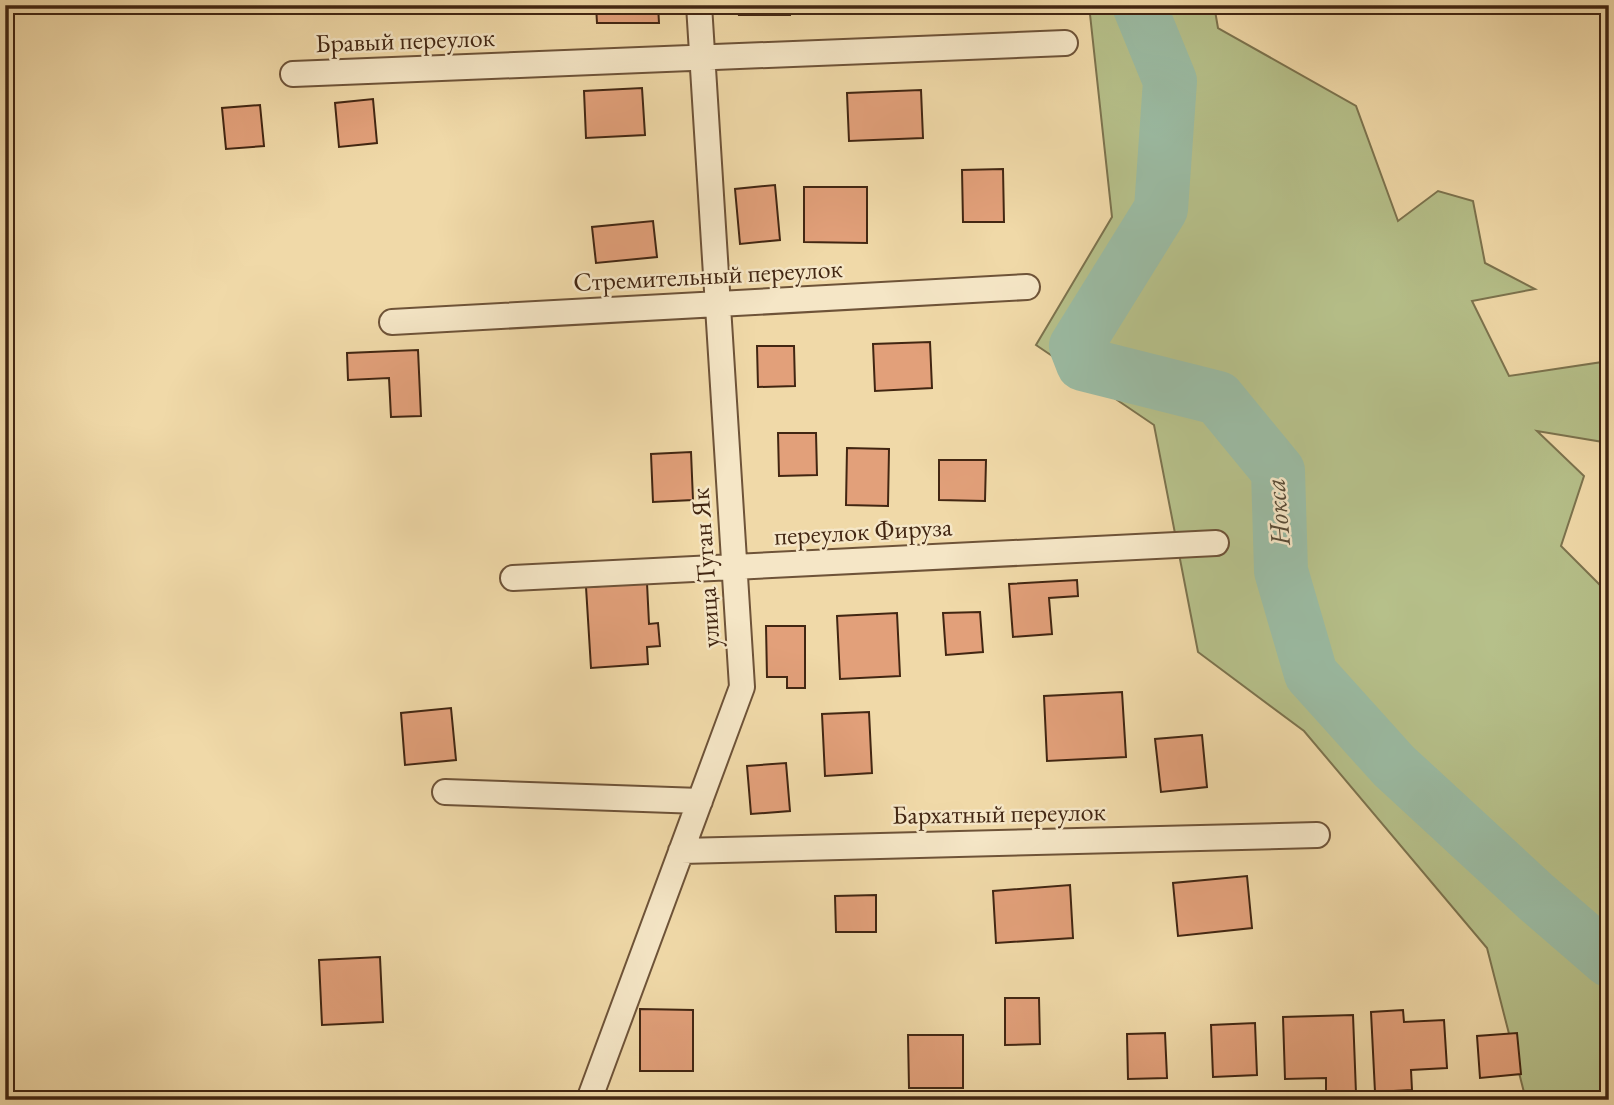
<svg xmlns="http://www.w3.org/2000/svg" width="1614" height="1105" viewBox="0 0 1614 1105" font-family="'EB Garamond',serif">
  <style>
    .green { fill: #b6c08a; stroke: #7c734e; stroke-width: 2 }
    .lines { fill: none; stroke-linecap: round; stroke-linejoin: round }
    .river { stroke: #9bbba3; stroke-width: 54 }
    .building { fill: #e2a07a; stroke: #422612; stroke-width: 2 }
    .street-casing { stroke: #6e5338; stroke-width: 28 }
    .street { stroke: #f5e6c6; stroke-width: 24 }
    .labels { text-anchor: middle; stroke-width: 5; stroke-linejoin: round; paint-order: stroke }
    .street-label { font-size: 26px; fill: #422612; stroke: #f5e6c6 }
    .water-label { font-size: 28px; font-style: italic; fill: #584b36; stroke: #f5e6c6 }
  </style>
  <rect width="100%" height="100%" fill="#f0d9a8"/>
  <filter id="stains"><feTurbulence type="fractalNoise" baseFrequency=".00286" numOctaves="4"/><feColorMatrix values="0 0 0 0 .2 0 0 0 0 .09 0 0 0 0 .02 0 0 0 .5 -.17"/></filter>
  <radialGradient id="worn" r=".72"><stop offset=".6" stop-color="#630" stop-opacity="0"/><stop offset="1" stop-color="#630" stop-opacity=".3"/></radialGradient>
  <!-- green -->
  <path class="green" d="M1089 5H1214L1218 28 1356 106 1398 221 1438 191 1473 201 1485 263 1535 289 1472 301 1509 376 1609 361V443L1537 431 1584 476 1561 546 1605 590 1609 591V1100H1526L1487 948 1304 731 1198 652 1154 425 1036 345 1112 217Z"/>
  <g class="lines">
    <!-- river -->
    <path class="river" d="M1139 5 1170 81 1161 209 1076 346 1083 364 1218 398 1278 471 1281 571 1311 674 1394 766 1536 897 1609 960"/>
  </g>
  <!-- building -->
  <path class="building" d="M596 5H658L659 23H597Z
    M740 5H790V15H739Z
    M642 88 645 135 586 138 584 91Z
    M921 90 923 138 849 141 847 93Z
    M373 99 377 143 339 147 335 103Z
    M260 105 264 146 226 149 222 108Z
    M1003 169 1004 222H963L962 170Z
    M775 185 780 240 740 244 735 189Z
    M804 187H867V243L804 242Z
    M653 221 657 257 596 263 592 227Z
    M930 342 932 388 875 391 873 344Z
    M757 346H794L795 386 758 387Z
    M418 350 421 416 391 417 389 378 348 380 347 353Z
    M778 433H816L817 475 779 476Z
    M847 448 889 449 888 506 846 505Z
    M691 452 693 500 653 502 651 454Z
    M939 460H986L985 501 939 500Z
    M1077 580 1078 596 1049 598 1052 634 1013 637 1009 584Z
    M647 583 649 624 658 623 660 646 647 647 648 664 591 668 586 587Z
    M980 612 983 652 946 655 943 613Z
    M897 613 900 676 840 679 837 616Z
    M766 626H805V688H787V677H767Z
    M1122 692 1126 757 1047 761 1044 696Z
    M451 708 456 760 405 765 401 713Z
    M869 712 872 773 825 776 822 714Z
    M1202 735 1207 787 1161 792 1155 739Z
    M786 763 790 811 751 814 747 766Z
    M1247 876 1252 928 1178 936 1173 883Z
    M1070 885 1073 938 996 943 993 891Z
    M876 895V932H836L835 896Z
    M380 957 383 1022 322 1025 319 960Z
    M1005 998H1039L1040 1044 1005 1045Z
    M640 1009 693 1010V1071H640Z
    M1403 1010 1404 1022 1444 1020 1447 1068 1411 1070 1412 1090 1375 1092 1371 1012Z
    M1353 1015 1356 1093 1326 1094V1078L1285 1079 1283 1017Z
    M1255 1023 1257 1075 1213 1077 1211 1025Z
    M1165 1033 1167 1078 1128 1079 1127 1034Z
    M1517 1033 1521 1074 1480 1078 1477 1036Z
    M908 1035H963V1088H909Z"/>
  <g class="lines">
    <defs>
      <path id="street" d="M293 74 1065 43
        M392 322 1027 287
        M513 578 1216 543
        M445 792 700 801
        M681 851 1317 835
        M589 1100 742 687 699 5"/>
    </defs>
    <!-- street casing -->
    <use href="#street" class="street-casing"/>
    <!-- street -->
    <use href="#street" class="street"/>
  </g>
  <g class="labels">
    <!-- street labels -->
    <g class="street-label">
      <text transform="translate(405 40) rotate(-2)" y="9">Бравый переулок</text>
      <text transform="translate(708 275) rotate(-3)" y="9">Стремительный переулок</text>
      <text transform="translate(863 531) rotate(-3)" y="9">переулок Фируза</text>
      <text transform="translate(705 568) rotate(-94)" y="9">улица Туган Як</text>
      <text transform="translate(999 813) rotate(-1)" y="9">Бархатный переулок</text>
    </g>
    <!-- water labels -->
    <g class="water-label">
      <text transform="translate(1277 512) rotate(-95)" y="10">Нокса</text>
    </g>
  </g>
  <!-- margin -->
  <rect width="1614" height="1105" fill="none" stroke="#f0d9a8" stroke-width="28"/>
  <rect x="7" y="7" width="1600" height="1091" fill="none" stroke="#422612" stroke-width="3.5"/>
  <rect x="14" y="14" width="1586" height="1077" fill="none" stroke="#422612" stroke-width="2"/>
  <rect width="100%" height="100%" filter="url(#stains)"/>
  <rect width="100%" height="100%" fill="url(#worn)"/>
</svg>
